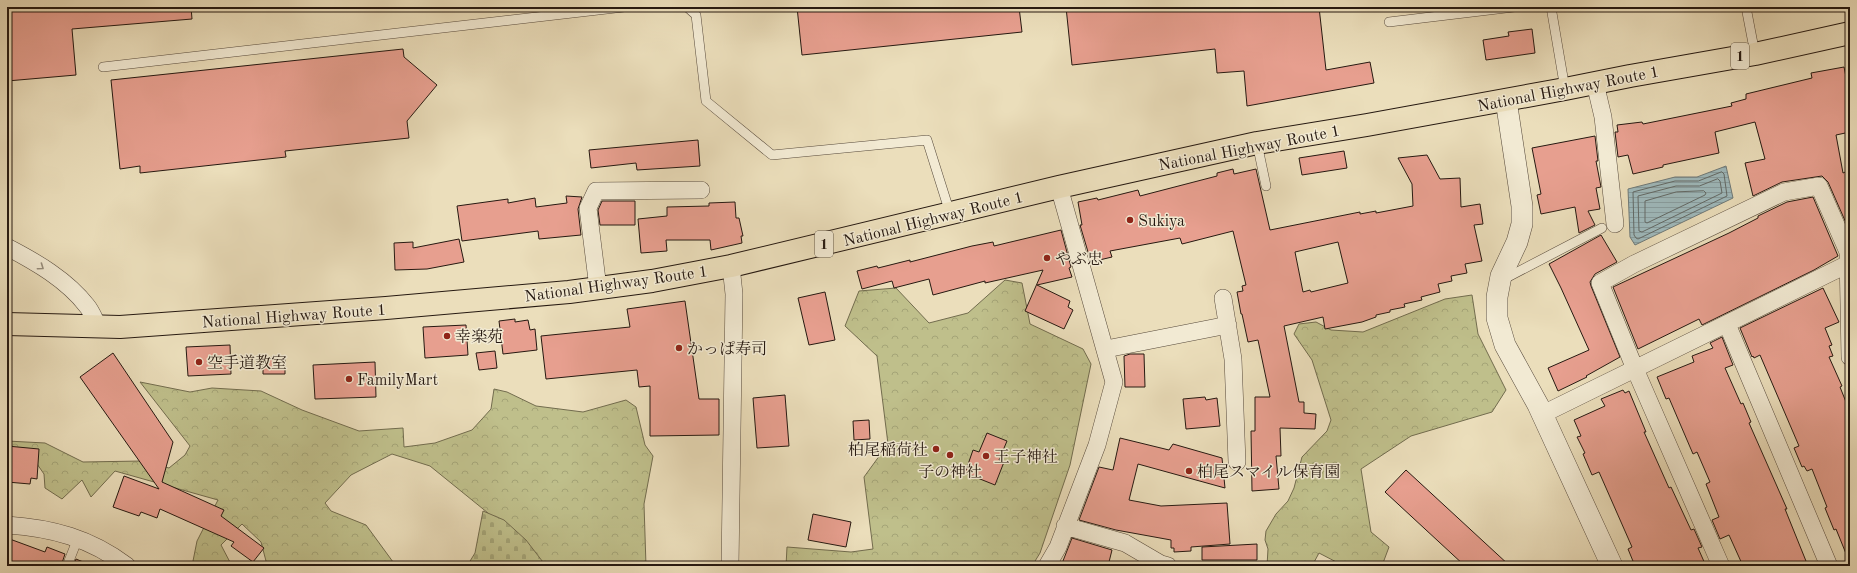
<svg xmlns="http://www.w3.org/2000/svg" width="1857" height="573" viewBox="0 0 1857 573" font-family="'Old Standard TT','Noto Serif JP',serif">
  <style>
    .forest { fill: url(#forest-crowns); stroke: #726c4e }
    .cemetery { fill: url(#cemetery-stones); stroke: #726c4e }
    .water { fill: url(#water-rules); stroke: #6e7978 }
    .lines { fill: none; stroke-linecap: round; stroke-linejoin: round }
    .shore { stroke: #626966; stroke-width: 1 }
    .building { fill: #e79f8f; stroke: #261911; fill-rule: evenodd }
    .service-casing { stroke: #574a3c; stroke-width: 10 }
    .minor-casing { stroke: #574a3c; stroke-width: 18 }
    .tertiary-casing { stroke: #574a3c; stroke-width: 22 }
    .trunk-casing { stroke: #261911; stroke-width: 24 }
    .service { stroke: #f2ead3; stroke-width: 9 }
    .minor { stroke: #f2ead3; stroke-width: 17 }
    .tertiary { stroke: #f2ead3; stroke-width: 21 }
    .trunk { stroke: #ebdebb; stroke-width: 22 }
    .oneway { stroke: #968c7c }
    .poi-dot { fill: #8f2418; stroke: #f2ead3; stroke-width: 1.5 }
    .labels { text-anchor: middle; stroke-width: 3; stroke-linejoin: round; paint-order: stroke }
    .shield { fill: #f2ead3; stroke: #63584b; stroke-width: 1 }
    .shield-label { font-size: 15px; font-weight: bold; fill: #261911 }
    .street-label { font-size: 16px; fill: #261911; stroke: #f2ead3 }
    .poi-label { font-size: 16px; fill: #261911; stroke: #f2ead3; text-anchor: start }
  </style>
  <defs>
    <pattern id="forest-crowns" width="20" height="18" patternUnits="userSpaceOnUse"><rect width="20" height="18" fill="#bfbf8b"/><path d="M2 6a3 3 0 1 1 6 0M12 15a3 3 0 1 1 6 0" fill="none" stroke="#a4a477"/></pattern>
    <pattern id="cemetery-stones" width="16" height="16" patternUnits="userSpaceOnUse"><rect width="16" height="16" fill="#bfbf8b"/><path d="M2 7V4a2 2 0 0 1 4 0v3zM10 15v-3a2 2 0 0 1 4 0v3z" fill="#a4a477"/></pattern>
    <pattern id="water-rules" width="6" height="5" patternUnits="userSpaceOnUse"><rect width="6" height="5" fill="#9eb9bc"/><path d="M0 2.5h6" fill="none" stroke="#889ea1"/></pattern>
  </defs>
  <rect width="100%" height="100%" fill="#ebdebb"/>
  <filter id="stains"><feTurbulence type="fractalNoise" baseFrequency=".005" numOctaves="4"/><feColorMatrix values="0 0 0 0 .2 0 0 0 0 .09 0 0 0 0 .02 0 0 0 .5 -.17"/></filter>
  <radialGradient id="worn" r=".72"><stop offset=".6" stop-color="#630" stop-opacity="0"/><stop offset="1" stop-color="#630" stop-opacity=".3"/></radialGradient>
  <!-- forest -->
  <path class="forest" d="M1005 280 1022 283 1030 324 1083 349 1091 364 1070 465 1040 553 1032 566H786L787 547 851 552 873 549 864 477 888 444 877 356 845 326 859 291 896 288 929 323 968 313Z
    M1472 295 1478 334 1506 390 1492 412 1411 436 1361 469 1371 532 1389 547 1383 563 1372 566H1344L1319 553 1312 566H1267L1268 549 1265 540 1266 531 1276 514 1288 501 1294 488 1302 457 1327 431 1331 420 1312 360 1294 334 1299 324 1316 322 1331 330 1363 332 1445 299Z
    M140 382 190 392 212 388 261 391 302 410 359 431 403 428 404 447 435 443 472 430 491 409 494 389 507 392 536 406 583 412 626 400 636 407 645 445 653 456 644 504 646 566H540L488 513 430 466 392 454 351 475 325 503 331 511 366 525 396 566H270L266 561 261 542 242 524 221 545 232 566H192L197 541 218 500 115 471 91 497 82 480 62 499 45 488 44 474 28 451 7 448V441L45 443 83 462 142 461 169 468 185 455 190 446Z"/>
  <!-- cemetery -->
  <path class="cemetery" d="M483 511 504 520 526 540 546 566H467L475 553Z"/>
  <!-- water -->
  <path class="water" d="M1726 166 1733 198 1635 245 1630 237 1628 189 1675 177H1697Z"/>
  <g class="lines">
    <!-- shore -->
    <path class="shore" d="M1722 172 1724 174 1727 196 1638 239 1636 238 1634 235 1633 192 1675 181H1698Z
      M1718 179 1720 181 1722 193 1642 232 1639 231 1638 196 1676 186H1699Z
      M1704 191 1706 193 1705 195 1647 223 1645 222V201L1676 192Z"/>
  </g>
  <!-- building -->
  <path class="building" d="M7 7H191L192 19 72 29 76 75 7 81Z
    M797 7H1019L1022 32 802 55Z
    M1066 7H1319L1326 70 1370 62 1374 83 1247 106 1244 71 1217 73 1215 49 1072 65Z
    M1532 29 1535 53 1486 60 1483 40 1509 36 1508 32Z
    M403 49 404 57 437 85 407 121 409 138 285 151 286 157 140 173V166L120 169 111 80Z
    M1844 67 1850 96V132L1836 135 1843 173 1850 170V232L1828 182 1822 176 1782 182 1753 196 1745 163 1765 159 1755 122 1715 132 1719 153 1663 165V167L1633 174 1628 155 1618 157 1615 132H1618L1617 125 1642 122 1643 124 1732 106 1731 103 1746 99V94L1812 78 1811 73Z
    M1595 136 1598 161H1596L1601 187 1596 188 1600 209 1588 211 1595 225 1579 233 1575 207 1541 214 1537 195 1541 194 1532 148Z
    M698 140 700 166 637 170 636 163 591 168 589 150Z
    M1344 151 1347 168 1302 175 1299 158Z
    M1427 155 1440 179 1460 178 1461 207 1480 204 1483 224 1474 225 1482 261 1465 264 1467 273 1451 276 1452 281 1438 284 1440 292 1421 297 1422 300 1404 304 1405 307 1390 310V312L1376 315V317L1362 322 1325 329 1323 317 1284 326 1299 402H1304V413L1316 414 1315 429 1280 428 1281 456H1276L1279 489 1252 491 1251 431H1255V397H1270L1258 340 1248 342 1242 314H1241L1237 292 1243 291 1242 286 1246 285 1233 231 1182 244 1180 238 1110 251 1112 257 1091 262 1080 225H1082L1078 202 1097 198 1098 200 1138 190 1140 196 1217 176V173L1233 169 1234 174 1256 169 1270 230 1360 212V214L1376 211V213L1413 206 1412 184 1398 158ZM1338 242 1348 283 1311 292 1310 290 1303 292 1295 252Z
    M566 196 582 197 578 209 581 235 539 239 538 231 462 241 457 206 508 199V203L535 198 536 207 567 203Z
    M1813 197 1838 256 1814 270 1702 325 1699 319 1638 349 1613 287 1729 233 1758 218V216L1787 202Z
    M602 201H635V225H600L598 210Z
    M735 202 736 218H739L743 236H741L742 243 711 250 710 240H666L667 251 641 253 638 219 667 216V207L709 206V203Z
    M1061 230 1071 267 1069 268 1072 277 1037 285 1070 301 1068 307 1073 310 1064 329 1025 311 1043 270 985 283V281L933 295 929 279 894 288 892 281 862 289 857 271 877 266 878 268 910 260V262L972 246 993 242 994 246Z
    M1601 235 1617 262 1595 274 1590 282 1591 286 1620 357 1586 376 1587 377 1558 391 1548 368 1589 350 1561 288 1549 264Z
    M459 239 464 262 427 269 395 270 394 243 413 242V248Z
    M1823 288 1839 322 1825 328 1832 345 1829 346 1833 356 1829 357 1842 386 1840 387 1850 412 1849 561 1836 529 1834 530 1825 508 1827 507 1812 469 1807 471 1804 466 1802 467 1794 448 1799 446 1760 355 1754 358 1753 356 1752 357 1740 328Z
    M825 292 835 340 809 345 798 298Z
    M685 301 699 399H719V435L650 436V386L639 387 637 370 546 379 541 336 630 327 627 309Z
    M515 319V322L528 320 530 330 535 329 537 350 503 354 499 321Z
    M466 325 468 355 425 358 423 327Z
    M1722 337 1733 365 1725 368 1741 404 1743 403 1751 422 1749 423 1787 509H1785L1808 566H1743L1729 535 1720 539 1712 520 1719 517 1706 484 1710 482 1697 452 1693 454 1669 398 1666 399 1657 377 1694 362 1692 356 1713 348 1710 343Z
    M230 345 231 374 188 376 186 347Z
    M495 351 497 368 479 370 476 353Z
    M113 353 173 442 162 482 224 510 221 516 264 548 253 562 231 546 234 542 160 509 157 518 141 512 139 516 113 507 124 476 159 489 80 377Z
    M1130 354H1144L1145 387H1125L1124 356Z
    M263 357 285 358V374H263Z
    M375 362 376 397 315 399 313 365Z
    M1623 390 1625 393 1629 391 1646 432H1644L1669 488 1671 487 1691 530 1694 529 1702 547 1698 548 1706 566H1635L1628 549 1632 547 1599 472 1592 475 1583 454 1585 453 1577 437 1581 436 1574 420 1605 406 1601 399Z
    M785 395 789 446 757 448 753 398Z
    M1205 397 1206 400 1217 398 1220 426 1186 429 1183 399Z
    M869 420 870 439 854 440 853 421Z
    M987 433 1007 441 999 460 1004 462 995 485 965 473 973 450 979 452Z
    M1120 438 1169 450 1173 444 1222 458 1225 488 1138 464 1129 500 1161 506 1227 503 1230 544 1191 547V551L1174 552V548H1171V540L1116 530 1079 520 1099 467 1113 470Z
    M7 446 39 449 37 479 31 478 30 484 7 482Z
    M1406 470 1510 566H1465L1385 492Z
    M813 514 851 522 846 547 808 540Z
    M7 538 45 552 47 547 65 554 61 566H7Z
    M1072 538 1112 550 1108 566H1061Z
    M1257 544V560H1202V547Z
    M76 559 93 566H73Z"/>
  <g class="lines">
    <defs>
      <path id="service" d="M687 7 696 15 706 101 772 155 927 140 950 213
        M1551 7 1565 89
        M1746 7 1755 54
        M1389 22 1514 7
        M103 67 624 7
        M1257 143 1266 186
        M1504 279 1602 228
        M67 566 78 538"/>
      <path id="minor" d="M1595 83 1603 117 1615 224
        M7 247C36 262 67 280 87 306 92 312 95 321 99 328
        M598 288 588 208 596 191 701 190
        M1223 298 1233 359 1237 462
        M1727 324 1829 566
        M1106 349 1228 325
        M1543 414 1848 264
        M7 525C52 528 90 538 127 566
        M1065 526 1125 543 1161 564 1168 566
        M730 566 734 294 731 266
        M1047 566 1058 547 1097 445 1114 382 1059 187
        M1721 566 1635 369 1600 283 1634 264 1784 192 1819 186 1848 252 1850 357"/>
      <path id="tertiary" d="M1506 100 1522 206V224L1517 242 1501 276 1497 297V318L1505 345 1538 405 1612 566"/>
      <path id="trunk" d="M7 324 120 327 386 308 569 292 652 281 731 266 1059 187 1257 143 1367 125 1565 89 1630 76 1755 54 1850 33"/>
    </defs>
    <!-- service casing -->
    <use href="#service" class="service-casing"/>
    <!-- minor casing -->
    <use href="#minor" class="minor-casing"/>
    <!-- tertiary casing -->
    <use href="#tertiary" class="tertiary-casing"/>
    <!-- trunk casing -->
    <use href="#trunk" class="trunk-casing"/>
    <!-- service -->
    <use href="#service" class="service"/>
    <!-- minor -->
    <use href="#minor" class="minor"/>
    <!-- tertiary -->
    <use href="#tertiary" class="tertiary"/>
    <!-- trunk -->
    <use href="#trunk" class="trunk"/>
  </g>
  <!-- one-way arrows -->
  <defs><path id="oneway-chevron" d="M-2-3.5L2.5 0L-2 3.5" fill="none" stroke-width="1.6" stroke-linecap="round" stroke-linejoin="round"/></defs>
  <use class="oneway" href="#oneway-chevron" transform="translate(41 267) rotate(35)"/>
  <!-- markers -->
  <g class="poi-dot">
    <circle cx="1130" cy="220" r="4"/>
    <circle cx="1047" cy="258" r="4"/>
    <circle cx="447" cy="336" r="4"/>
    <circle cx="679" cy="348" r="4"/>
    <circle cx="199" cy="362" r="4"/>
    <circle cx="349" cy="379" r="4"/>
    <circle cx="936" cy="449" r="4"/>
    <circle cx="950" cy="455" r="4"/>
    <circle cx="986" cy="456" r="4"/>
    <circle cx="1189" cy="471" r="4"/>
  </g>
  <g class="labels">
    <!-- shield labels -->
    <g class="shield">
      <rect x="1731" y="43" width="18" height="26" rx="3"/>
      <rect x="815" y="231" width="18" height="26" rx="3"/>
    </g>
    <g class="shield-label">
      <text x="1740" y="61">1</text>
      <text x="824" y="249">1</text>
    </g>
    <!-- street labels -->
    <g class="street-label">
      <text transform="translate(1568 88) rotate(-11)" y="6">National Highway Route 1</text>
      <text transform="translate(1249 147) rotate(-11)" y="6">National Highway Route 1</text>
      <text transform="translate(933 218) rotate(-14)" y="6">National Highway Route 1</text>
      <text transform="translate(616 283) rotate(-8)" y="6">National Highway Route 1</text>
      <text transform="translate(294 315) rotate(-4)" y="6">National Highway Route 1</text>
    </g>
    <!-- poi labels -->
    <g class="poi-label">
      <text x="1138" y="226">Sukiya</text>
      <text x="1055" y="264">やぶ忠</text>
      <text x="455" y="342">幸楽苑</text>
      <text x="687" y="354">かっぱ寿司</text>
      <text x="207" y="368">空手道教室</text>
      <text x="357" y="385">FamilyMart</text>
      <text x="928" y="455" text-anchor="end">柏尾稲荷社</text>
      <text x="994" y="462">王子神社</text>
      <text x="950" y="477" text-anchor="middle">子の神社</text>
      <text x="1197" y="477">柏尾スマイル保育園</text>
    </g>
  </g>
  <!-- margin -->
  <rect width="1857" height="573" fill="none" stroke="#ebdebb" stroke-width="24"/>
  <rect x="8" y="8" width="1841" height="557" fill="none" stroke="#261911" stroke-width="2"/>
  <rect x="12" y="12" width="1833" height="549" fill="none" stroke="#261911"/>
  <rect width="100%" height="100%" filter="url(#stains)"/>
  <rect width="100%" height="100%" fill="url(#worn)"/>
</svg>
